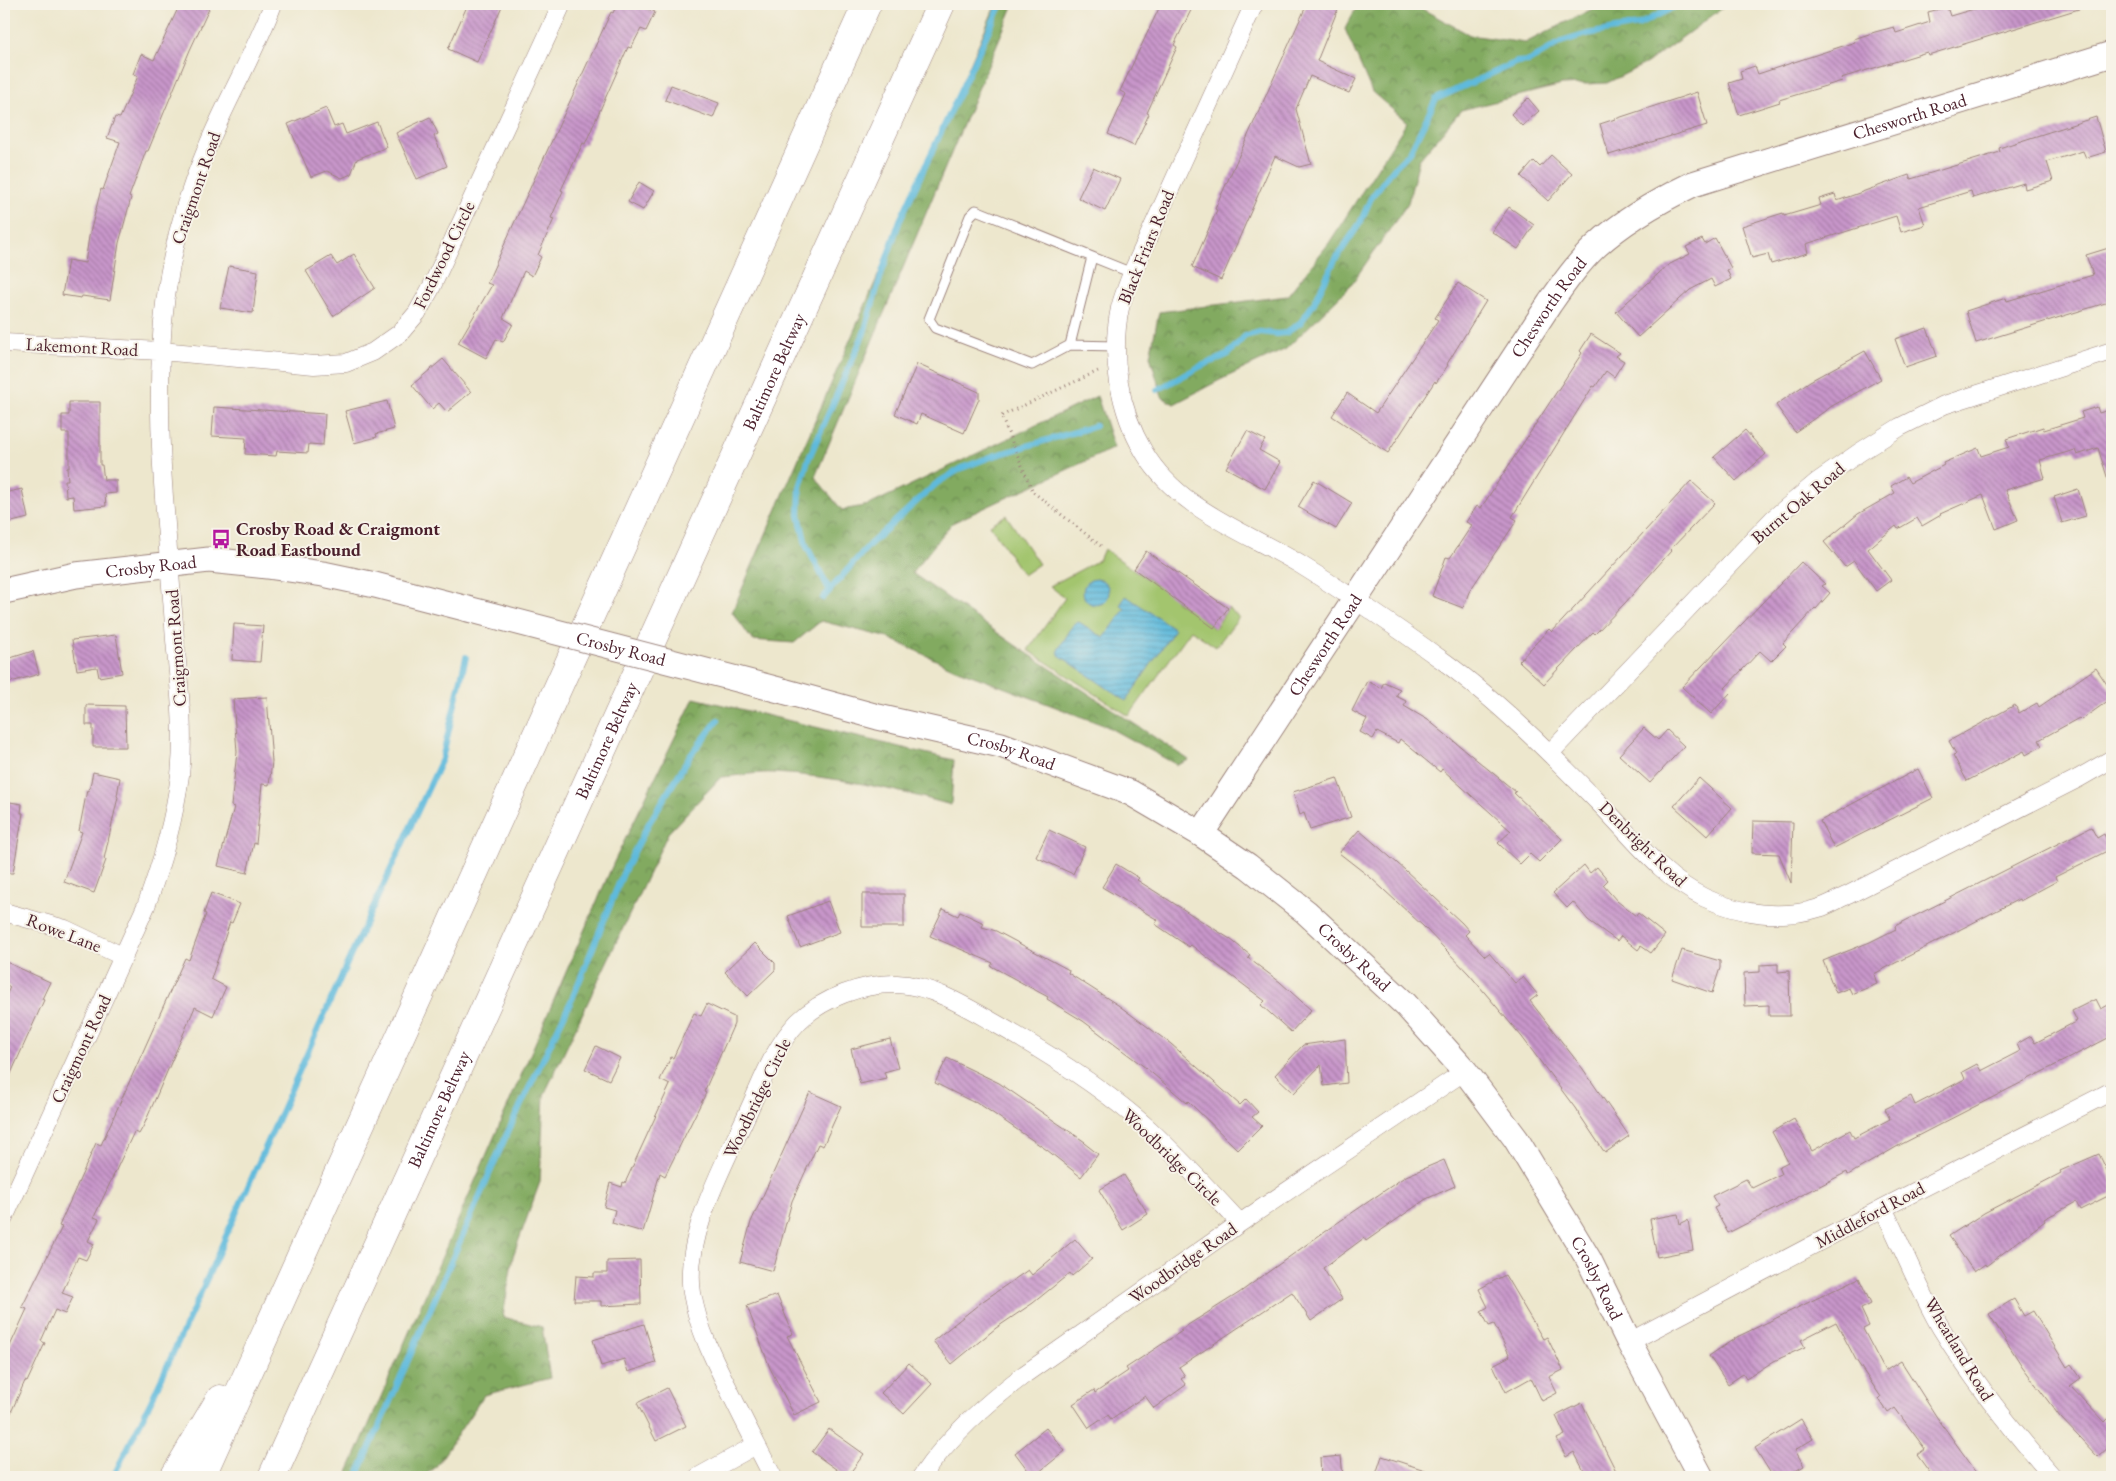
<svg xmlns="http://www.w3.org/2000/svg" width="2116" height="1481" viewBox="0 0 2116 1481" font-family="'EB Garamond',serif">
  <style>
    .green { fill: #a3c56e; stroke: #76724c }
    .forest { fill: url(#forest-crowns); stroke: #666446 }
    .water { fill: url(#water-rules); stroke: #546c84 }
    .lines { fill: none; stroke-linecap: round; stroke-linejoin: round }
    .stream { stroke: #5ebadc; stroke-width: 6 }
    .building { fill: url(#building-back-hatch) }
    .lane-casing { stroke: #9c837c; stroke-width: 11 }
    .street-casing { stroke: #9c837c; stroke-width: 19 }
    .secondary-casing { stroke: #9c837c; stroke-width: 27 }
    .highway-casing { stroke: #9c837c; stroke-width: 29 }
    .path { stroke: #9c837c; stroke-width: 3; stroke-dasharray: 1 4; stroke-linecap: butt }
    .lane { stroke: #fff; stroke-width: 9 }
    .street { stroke: #fff; stroke-width: 18 }
    .secondary { stroke: #fff; stroke-width: 25 }
    .highway { stroke: #fff; stroke-width: 28 }
    .secondary-bridge-casing { stroke: #9c837c; stroke-width: 27; stroke-linecap: butt }
    .secondary-bridge { stroke: #fff; stroke-width: 25 }
    .labels { text-anchor: middle; stroke-width: 4; stroke-linejoin: round; paint-order: stroke }
    .street-label { font-size: 18px; fill: #4a1f2b; stroke: #f7f3e8 }
    .poi-label { font-size: 18px; font-weight: bold; fill: #4a1f2b; stroke: #f7f3e8; text-anchor: start }
  </style>
  <defs>
    <pattern id="forest-crowns" width="20" height="18" patternUnits="userSpaceOnUse" patternTransform="scale(1.25)"><rect width="20" height="18" fill="#82aa61"/><path d="M2 6a3 3 0 1 1 6 0M12 15a3 3 0 1 1 6 0" fill="none" stroke="#6c8a50"/></pattern>
    <pattern id="water-rules" width="6" height="5" patternUnits="userSpaceOnUse" patternTransform="scale(1.25)"><rect width="6" height="5" fill="#5ebadc"/><path d="M0 2.5h6" fill="none" stroke="#5097b3"/></pattern>
    <pattern id="building-back-hatch" width="6" height="6" patternUnits="userSpaceOnUse" patternTransform="scale(1.25)"><rect width="6" height="6" fill="#c896ca"/><path d="M-1 5l2 2M0 0l6 6M5-1l2 2" fill="none" stroke="#a47aa4"/></pattern>
  </defs>
  <rect width="100%" height="100%" fill="#f7f3e8"/>
  <filter id="ink" filterUnits="userSpaceOnUse"><feTurbulence type="fractalNoise" baseFrequency=".02" numOctaves="2"/><feDisplacementMap in="SourceGraphic" scale="10" xChannelSelector="R" yChannelSelector="G"/><feConvolveMatrix kernelMatrix="1 2 1 2 8 2 1 2 1" color-interpolation-filters="sRGB"/></filter>
  <filter id="wash" filterUnits="userSpaceOnUse"><feTurbulence type="fractalNoise" baseFrequency=".0096" numOctaves="4" result="noise"/><feDisplacementMap in="SourceGraphic" scale="20" xChannelSelector="R" yChannelSelector="G"/><feGaussianBlur stdDeviation="1.12" result="paint"/><feColorMatrix in="noise" values="0 0 0 0 0 0 0 0 0 0 0 0 0 0 0 0 0 1.4 0 .05"/><feComposite in="paint" operator="in"/></filter>
  <g filter="url(#wash)">
    <rect width="100%" height="100%" fill="#ede7cd"/>
    <!-- green -->
    <path class="green" d="M1006 515 1039 564 1023 575 990 525Z
      M1104 549 1177 599 1176 601 1185 608 1187 606 1215 629 1228 608 1239 617 1216 647 1191 630 1129 716 1028 650 1065 598 1050 586 1099 560Z"/>
    <!-- forest -->
    <path class="forest" d="M996 4H1014L815 477 842 510 869 505 1097 396 1114 448 952 523 912 573 1015 645 1189 760 1177 765 1106 726 955 669 889 638 821 621 794 643 752 640 732 612Z
      M1358 4H1413L1470 35 1525 43 1602 4H1728L1647 63 1607 83 1562 85 1461 110 1419 160 1408 203 1350 286 1286 349 1220 380 1174 404 1162 397 1150 356 1159 312 1287 296 1329 243 1407 122 1372 92 1345 29Z
      M694 698 954 760 951 805C894 789 834 776 774 773 757 772 738 776 721 777L668 833 544 1095 540 1182 513 1256 503 1317 542 1327 550 1378 484 1395 435 1468 422 1477H346L614 862Z"/>
    <!-- water -->
    <path class="water" d="M1083 592a13 13 0 1 1 26 0a13 13 0 1 1-26 0Z
      M1126 596 1175 629 1126 701 1059 655 1058 650 1074 624 1079 622 1104 638 1125 609 1120 605Z"/>
    <g class="lines">
      <!-- stream -->
      <path class="stream" d="M1157 390 1199 367 1227 355 1245 336 1260 332 1277 334 1286 333 1301 322 1314 303 1335 260 1360 223 1371 198 1393 169 1410 152 1436 99 1517 62 1529 61 1561 42 1587 34 1638 25 1680 4
        M830 591 806 545 799 515 800 487 808 460 864 333 882 272 900 220 1001 4
        M823 598 869 545 937 483 962 468 993 456 1095 426
        M113 1477 151 1401 201 1292 354 948 442 759 466 657
        M357 1477 505 1138 572 999 624 871 649 823 690 756 718 720"/>
    </g>
    <g id="blocks">
      <!-- building -->
      <path class="building" d="M180 4H197L209 9 190 50 148 151H146L129 197 131 198 119 243 110 300 82 296 81 298 62 295 68 260 85 263 89 237 101 189 103 190 120 142 107 138 115 117 120 118 138 76 133 74 141 54 154 60Z
        M468 4H503L477 62 448 49Z
        M617 4H637L655 12 646 31 641 29 631 48 628 47 585 144 583 143 561 190 563 191 551 218 554 219 538 255 541 257 532 276 524 271 503 318 513 324 503 342 496 339 486 358 458 343 492 285 487 283 520 210 611 12 613 13Z
        M1161 4H1194L1174 45 1177 47 1147 113 1149 114 1134 146 1108 134 1126 94 1120 91Z
        M1307 4H1340L1317 61 1356 79 1349 93 1310 76 1296 109 1311 164 1299 167 1275 156 1221 280 1192 267 1217 210 1215 209Z
        M1991 4H2082V8L1928 55 1927 52 1841 78 1842 81 1779 100 1780 102 1739 115 1729 83 1742 79 1740 71 1755 66 1758 74 1855 42 1854 39 1875 32 1894 27 1896 33 1930 22 1928 12 1947 7 1950 16Z
        M671 85 719 103 713 118 665 100Z
        M1697 92 1707 125 1609 155 1600 124Z
        M1528 98 1539 111 1522 126 1511 114Z
        M326 108 334 127 342 124 346 134 377 122 387 147 357 159 351 174 342 178 327 171 311 177 288 124Z
        M430 117 438 134 434 136 447 166 417 179 396 133Z
        M2096 117 2106 152 2086 158 2083 151 2047 162 2053 181 2025 189 2024 183 1973 198 1971 191 1919 207 1925 225 1901 232 1896 216 1806 244 1808 253 1771 264 1768 254 1752 258 1742 226 1783 213 1784 216 1821 205 1819 199 1835 194 1837 201 1909 175 1911 179 2000 152 1999 148Z
        M1551 155 1572 174 1548 201 1521 176 1534 161 1540 167Z
        M1093 167 1120 179 1105 211 1078 198Z
        M639 182 654 191 643 210 628 202Z
        M1509 207 1534 225 1518 249 1492 232Z
        M1715 238 1731 268 1727 270 1731 279 1715 287 1711 279 1690 290 1638 337 1616 312 1668 265 1690 254 1686 247 1702 239 1705 244Z
        M2112 247V301L1976 343 1966 311 2006 298 2007 301 2093 275 2086 255Z
        M354 254 375 288 333 316 306 271 331 256 337 265Z
        M229 266 258 271 253 313 220 308Z
        M1458 283 1486 301 1447 364 1448 365 1436 383 1435 381 1388 453 1332 416 1347 393 1376 413 1438 320 1435 318Z
        M1927 328 1937 356 1905 367 1895 339Z
        M1591 334 1620 353 1616 356 1624 361 1614 377 1606 371 1595 387 1593 386 1512 517 1517 520 1469 592 1463 608 1432 596 1446 557 1450 558 1472 525 1466 522 1477 506 1481 508 1582 353 1580 351Z
        M1865 351 1881 379 1832 406 1795 432 1776 405 1810 381Z
        M443 359 471 392 447 412 439 403 432 409 412 385Z
        M917 364 979 392V399L964 433 921 414 917 424 895 414Z
        M387 401 394 429 376 434 377 437 354 443 345 411Z
        M69 402H100V465H102L104 480H116V493L105 494 106 506 74 509 73 496 66 497 65 480H68L67 468H69V433H62V415H69Z
        M214 407 325 414 323 445 309 444 308 453 277 451 276 456 245 454 246 438 212 436Z
        M2097 407 2099 413 2112 409V482L2109 483 2098 448 2077 455 2075 450 2040 460 2045 478 2005 490 2018 520 1996 529 1983 495 1940 514 1941 515 1922 526 1917 518 1898 529 1896 526 1868 549 1891 580 1876 591 1854 561 1845 567 1824 542 1858 514 1895 493 1891 486 1906 477 1910 483 1944 465 1943 463 1978 448 1981 456 2009 447 2006 439 2043 427 2044 430 2083 418 2081 412Z
        M1745 430 1766 454 1736 481 1714 457Z
        M1247 431 1265 440 1259 450 1280 462 1265 489 1226 468Z
        M1314 480 1352 503 1336 529 1298 507Z
        M1691 481 1715 503 1670 550 1671 551 1625 603 1595 634 1593 632 1544 684 1519 661 1549 629 1552 632Z
        M22 489 28 518 4 524V493Z
        M2078 489 2086 516 2062 523 2054 497Z
        M1146 551 1228 608 1214 628 1134 569Z
        M1801 562 1825 584 1822 586 1830 593 1816 609 1815 608 1783 643 1786 646 1771 661 1760 651 1725 688 1730 693 1711 714 1682 687Z
        M234 624 263 626 260 662 232 660Z
        M116 635 122 673 99 677 97 667 77 670 72 640Z
        M33 651 39 674 4 684V660Z
        M2096 668 2112 692V698L2081 720 2079 718 2039 740 2042 746 2026 755 2024 751 1967 781 1953 755 1956 754 1949 741 2015 705 2019 713 2037 703 2039 707Z
        M1367 681 1381 688 1384 682 1400 689 1396 696 1406 701 1404 706 1428 720 1516 792 1514 793 1562 839 1539 862 1530 854 1520 864 1498 843 1511 831 1442 769 1440 772 1400 739 1398 743 1377 732 1373 739 1360 732 1367 719 1352 711Z
        M267 697 272 762 269 785 262 784 256 844 254 843 247 873 218 866 234 807 231 806 237 752 233 699Z
        M86 705 125 706 126 747H93V725H86Z
        M1644 728 1658 740 1667 730 1684 746 1650 783 1619 755Z
        M1918 769 1933 798 1834 848 1820 821Z
        M93 772 120 778 117 796 118 797 104 859 106 860 94 893 64 882 82 832 79 831 87 790 89 791Z
        M1337 778 1351 817 1310 830 1304 813 1300 815 1293 792Z
        M1699 778 1732 808 1707 836 1674 806Z
        M4 801 22 804 21 813H23L13 873H4Z
        M1753 821 1793 822 1791 883 1779 854 1752 853Z
        M2091 827 2097 838 2104 834 2111 849 2055 877 2057 881 2020 901 2019 899 1874 974 1877 984 1852 994 1849 988 1836 993 1823 961 1870 942 1896 929 1895 926Z
        M1049 830 1085 847 1073 874 1036 857Z
        M1359 830 1405 870 1462 923 1469 931 1465 935 1485 956 1489 953 1515 983 1523 977 1538 995 1530 1001 1583 1069 1629 1136 1605 1153 1575 1108 1522 1037 1469 974 1423 926 1371 878 1339 853Z
        M1116 864 1139 878 1137 880 1230 939 1250 955 1248 958 1280 982 1311 1010 1291 1032 1261 1005 1265 1001 1191 945 1189 947 1155 924 1158 920 1102 887Z
        M1584 865 1590 873 1597 867 1608 880 1603 885 1617 901 1636 916 1638 913 1665 935 1651 953 1641 946 1638 950 1621 936 1617 941 1588 920 1573 902 1567 908 1553 893Z
        M211 893 240 904 232 923 230 922 211 979 226 987 213 1016 195 1007 144 1125 139 1134 134 1132 94 1217 99 1219 88 1241 94 1244 86 1260 78 1257 62 1293 73 1297 65 1314 55 1310 41 1341 45 1343 27 1382 25 1381 4 1428V1359L27 1309 22 1307 62 1227 59 1226 96 1143 101 1145 185 958 189 960 206 914 204 913Z
        M862 894H904V927H862Z
        M828 901 840 932 800 947 788 916Z
        M943 909 958 916 960 912 984 923 982 927 996 931 1069 970 1068 973 1118 1005 1171 1044 1240 1105 1246 1099 1258 1112 1252 1117 1262 1126 1238 1150 1188 1101 1187 1103 1146 1068 1083 1021 1047 999 1048 997 991 966 993 963 930 936Z
        M755 943 775 963V970L748 996 725 972Z
        M1682 950 1720 961V968L1712 993 1672 979Z
        M4 961 50 982 42 999 44 1000 4 1089V1000L10 987 4 983Z
        M1778 964V972L1789 971 1790 1016H1769V1005L1745 1006 1744 973 1760 972V965Z
        M2096 999 2101 1009 2112 1003V1036L1898 1146 1848 1175 1847 1172 1728 1233 1714 1208 1718 1206 1712 1196 1746 1179 1752 1188 1781 1174 1778 1167 1788 1162 1772 1132 1794 1119 1812 1151 1850 1130 1854 1138 1890 1119 1885 1109 1911 1096 1915 1105 1965 1079 1962 1072 1977 1064 1981 1071 2020 1051 2017 1044 2031 1036 2035 1043 2077 1021 2072 1011Z
        M707 1004 734 1017V1024L704 1092 706 1093 665 1176 660 1173 643 1232 612 1223 615 1210 604 1207 610 1183 622 1187 623 1182 625 1183 670 1085 660 1080 671 1057 673 1058 694 1013 701 1016Z
        M890 1039 898 1068 884 1072 886 1078 860 1084 851 1049Z
        M1345 1039 1347 1083 1324 1086 1321 1065 1294 1093 1275 1075 1303 1045Z
        M596 1046 620 1058 609 1080 585 1069Z
        M947 1058 999 1083 1085 1142 1084 1143 1098 1154 1081 1177 1047 1150 975 1101 973 1102 935 1083Z
        M810 1092 841 1106 823 1146 818 1144 792 1201 773 1271 740 1262 751 1222Z
        M2099 1154 2112 1181V1194L2080 1210 2076 1202 2044 1219 2045 1221 1986 1266 1985 1264 1974 1272 1949 1236 1984 1213 2061 1173 2060 1171Z
        M1444 1160 1455 1186 1426 1199 1366 1241 1364 1238 1323 1268 1342 1299 1311 1321 1292 1292 1179 1367 1185 1376 1181 1379 1186 1385 1154 1408 1145 1396 1111 1419 1108 1415 1089 1428 1073 1404 1094 1390 1095 1393 1128 1371 1126 1368 1182 1331 1180 1330 1239 1293 1324 1232 1406 1176Z
        M1124 1175 1148 1214 1123 1230 1099 1190Z
        M1678 1214 1680 1224 1688 1220 1693 1250 1657 1257 1650 1219Z
        M1075 1239 1092 1259 1072 1276 1070 1273 1033 1303 996 1328 952 1364 933 1341 983 1301 1028 1270 1032 1275Z
        M640 1260 641 1304 601 1306V1301H574L576 1276 594 1277V1273H607V1261Z
        M1505 1275 1543 1339 1547 1337 1563 1370 1549 1377 1557 1393 1542 1401 1531 1378 1506 1392 1493 1365 1510 1356 1494 1324 1489 1326 1481 1311 1488 1307 1479 1289Z
        M1859 1278 1871 1304 1861 1309 1869 1326 1863 1329 1885 1371 1901 1361 1936 1416 1980 1477H1933L1917 1455 1925 1449 1895 1408 1888 1413 1879 1399 1881 1397 1856 1360 1836 1322 1801 1340 1805 1347 1774 1361 1746 1379 1743 1374 1728 1384 1709 1356 1737 1337Z
        M777 1295 793 1334 787 1336 821 1402 794 1415 770 1368 747 1306Z
        M2014 1299 2024 1316 2033 1311 2067 1367 2071 1364 2081 1378 2070 1386 2104 1422 2112 1414V1444L2098 1457 2060 1417 2022 1366 1989 1314Z
        M644 1324 656 1363 628 1372 624 1359 601 1366 593 1340Z
        M909 1363 932 1384 904 1414 881 1393Z
        M667 1388 686 1426 656 1441 637 1403Z
        M1582 1403 1619 1477H1587L1574 1452 1566 1457 1557 1439 1565 1435 1556 1416Z
        M1801 1419 1813 1439 1795 1450 1804 1466 1785 1477H1773L1755 1448Z
        M1046 1428 1065 1451 1033 1477 1015 1453Z
        M829 1429 864 1454 847 1477 812 1452Z
        M1341 1456 1343 1477H1321L1320 1458Z
        M1382 1456 1437 1474 1436 1477H1375Z"/>
    </g>
  </g>
  <g filter="url(#ink)">
    <use href="#blocks" fill-opacity="0" stroke="#9c837c" stroke-width="1"/>
    <g class="lines">
      <defs>
        <path id="lane" d="M1070 345 1092 257
          M1116 346 1070 345 1032 365 935 328 929 319 970 216 976 210 1132 273"/>
        <path id="street" d="M1254 4 1132 273C1128 284 1123 296 1120 308 1110 355 1119 410 1144 452 1178 510 1247 532 1301 565 1351 596 1399 629 1446 663 1500 703 1552 755 1599 803 1632 836 1662 878 1705 898 1740 914 1781 920 1819 908 1829 905 1838 899 1848 895L2079 778 2112 759
          M4 343 161 351 314 365 346 363 373 352 400 333 417 313 431 288 562 4
          M1550 753 1773 519 1817 482 1860 452 1900 427 1944 405 2112 351
          M4 912 65 929 124 957
          M1883 1208C1902 1246 1920 1292 1941 1328 1974 1382 2012 1430 2053 1477
          M4 1218 146 906C162 863 174 821 180 775 185 731 179 685 175 640 169 545 156 448 161 352 164 282 179 212 207 148 227 99 255 53 273 4
          M1629 1342 1883 1208 2112 1091
          M698 1477 756 1445
          M773 1477C758 1448 743 1419 729 1390 713 1358 698 1328 692 1293 683 1237 725 1163 748 1112 762 1082 774 1047 798 1022 822 998 864 983 897 984 930 985 965 1006 993 1022 1046 1052 1105 1089 1150 1130 1182 1160 1211 1192 1240 1223
          M921 1477C949 1436 986 1404 1025 1374L1240 1223 1465 1071"/>
        <g id="secondary">
          <path id="s1" d="M4 591 76 575 209 560 267 566 323 574 375 585 468 609"/>
          <path id="s2" d="M783 691 878 717 1001 745 1131 793 1201 834 1248 866 1306 912 1406 1005 1465 1071 1516 1139 1589 1260 1629 1342 1701 1477"/>
          <path id="s3" d="M1201 834 1550 303C1564 283 1578 263 1596 246 1624 220 1658 201 1693 184L2112 54"/>
        </g>
        <g id="highway">
          <path d="M174 1477 220 1399"/>
          <path d="M201 1477 867 4"/>
          <path id="s4" d="M272 1477 941 4"/>
        </g>
      </defs>
      <!-- lane casing -->
      <use href="#lane" class="lane-casing"/>
      <!-- street casing -->
      <use href="#street" class="street-casing"/>
      <!-- secondary casing -->
      <use href="#secondary" class="secondary-casing"/>
      <!-- highway casing -->
      <use href="#highway" class="highway-casing"/>
      <!-- path -->
      <path class="path" d="M1098 371 1001 416 1033 492 1101 546"/>
      <!-- lane -->
      <use href="#lane" class="lane"/>
      <!-- street -->
      <use href="#street" class="street"/>
      <!-- secondary -->
      <use href="#secondary" class="secondary"/>
      <!-- highway -->
      <use href="#highway" class="highway"/>
      <defs>
        <g id="secondary-bridge">
          <path id="s5" d="M468 609 783 691"/>
        </g>
      </defs>
      <!-- secondary-bridge casing -->
      <use href="#secondary-bridge" class="secondary-bridge-casing"/>
      <!-- secondary-bridge -->
      <use href="#secondary-bridge" class="secondary-bridge"/>
    </g>
  </g>
  <!-- icons -->
  <defs>
    <symbol id="bus-bare" viewBox="-9 -9 18 18"><path d="M-5-6H5V4H4V6H2V4H-2V6H-4V4H-5ZM-3.5-4V0h7V-4ZM-3.5 1.2v1.5H-2V1.2ZM2 1.2v1.5H3.5V1.2Z" fill="#b5179e" stroke="#f7f3e8" stroke-width="2.5" paint-order="stroke"/></symbol>
  </defs>
  <g fill-rule="evenodd">
    <use href="#bus-bare" x="207" y="525" width="28" height="28"/>
  </g>
  <g class="labels">
    <!-- street labels -->
    <g class="street-label">
      <text dy="6" stroke="none"><textPath href="#s3" startOffset="1051">Chesworth Road</textPath></text>
      <text transform="translate(196 188) rotate(-71)" y="6">Craigmont Road</text>
      <text transform="translate(1146 247) rotate(-68)" y="6">Black Friars Road</text>
      <text transform="translate(444 255) rotate(-64)" y="6">Fordwood Circle</text>
      <text dy="6" stroke="none"><textPath href="#s3" startOffset="631">Chesworth Road</textPath></text>
      <text transform="translate(82 347) rotate(3)" y="6">Lakemont Road</text>
      <text dy="6" stroke="none"><textPath href="#s4" startOffset="1214">Baltimore Beltway</textPath></text>
      <text transform="translate(1798 503) rotate(-40)" y="6">Burnt Oak Road</text>
      <text dy="6" stroke="none"><textPath href="#s1" startOffset="149">Crosby Road</textPath></text>
      <text dy="6" stroke="none"><textPath href="#s3" startOffset="226">Chesworth Road</textPath></text>
      <text transform="translate(176 648) rotate(-94)" y="6">Craigmont Road</text>
      <text dy="6" stroke="none"><textPath href="#s5" startOffset="158">Crosby Road</textPath></text>
      <text dy="6" stroke="none"><textPath href="#s4" startOffset="809">Baltimore Beltway</textPath></text>
      <text dy="6" stroke="none"><textPath href="#s2" startOffset="236">Crosby Road</textPath></text>
      <text transform="translate(1643 844) rotate(44)" y="6">Denbright Road</text>
      <text transform="translate(64 933) rotate(21)" y="6">Rowe Lane</text>
      <text dy="6" stroke="none"><textPath href="#s2" startOffset="641">Crosby Road</textPath></text>
      <text transform="translate(81 1049) rotate(-65)" y="6">Craigmont Road</text>
      <text transform="translate(757 1098) rotate(-64)" y="6">Woodbridge Circle</text>
      <text dy="6" stroke="none"><textPath href="#s4" startOffset="404">Baltimore Beltway</textPath></text>
      <text transform="translate(1172 1157) rotate(44)" y="6">Woodbridge Circle</text>
      <text transform="translate(1870 1215) rotate(-28)" y="6">Middleford Road</text>
      <text transform="translate(1183 1263) rotate(-35)" y="6">Woodbridge Road</text>
      <text dy="6" stroke="none"><textPath href="#s2" startOffset="1046">Crosby Road</textPath></text>
      <text transform="translate(1959 1349) rotate(59)" y="6">Wheatland Road</text>
    </g>
    <!-- poi labels -->
    <g class="poi-label">
      <text x="236" y="535">Crosby Road &amp; Craigmont<tspan x="236" dy="21">Road Eastbound</tspan></text>
    </g>
  </g>
  <!-- margin -->
  <rect width="2116" height="1481" fill="none" stroke="#f7f3e8" stroke-width="20"/>
</svg>
